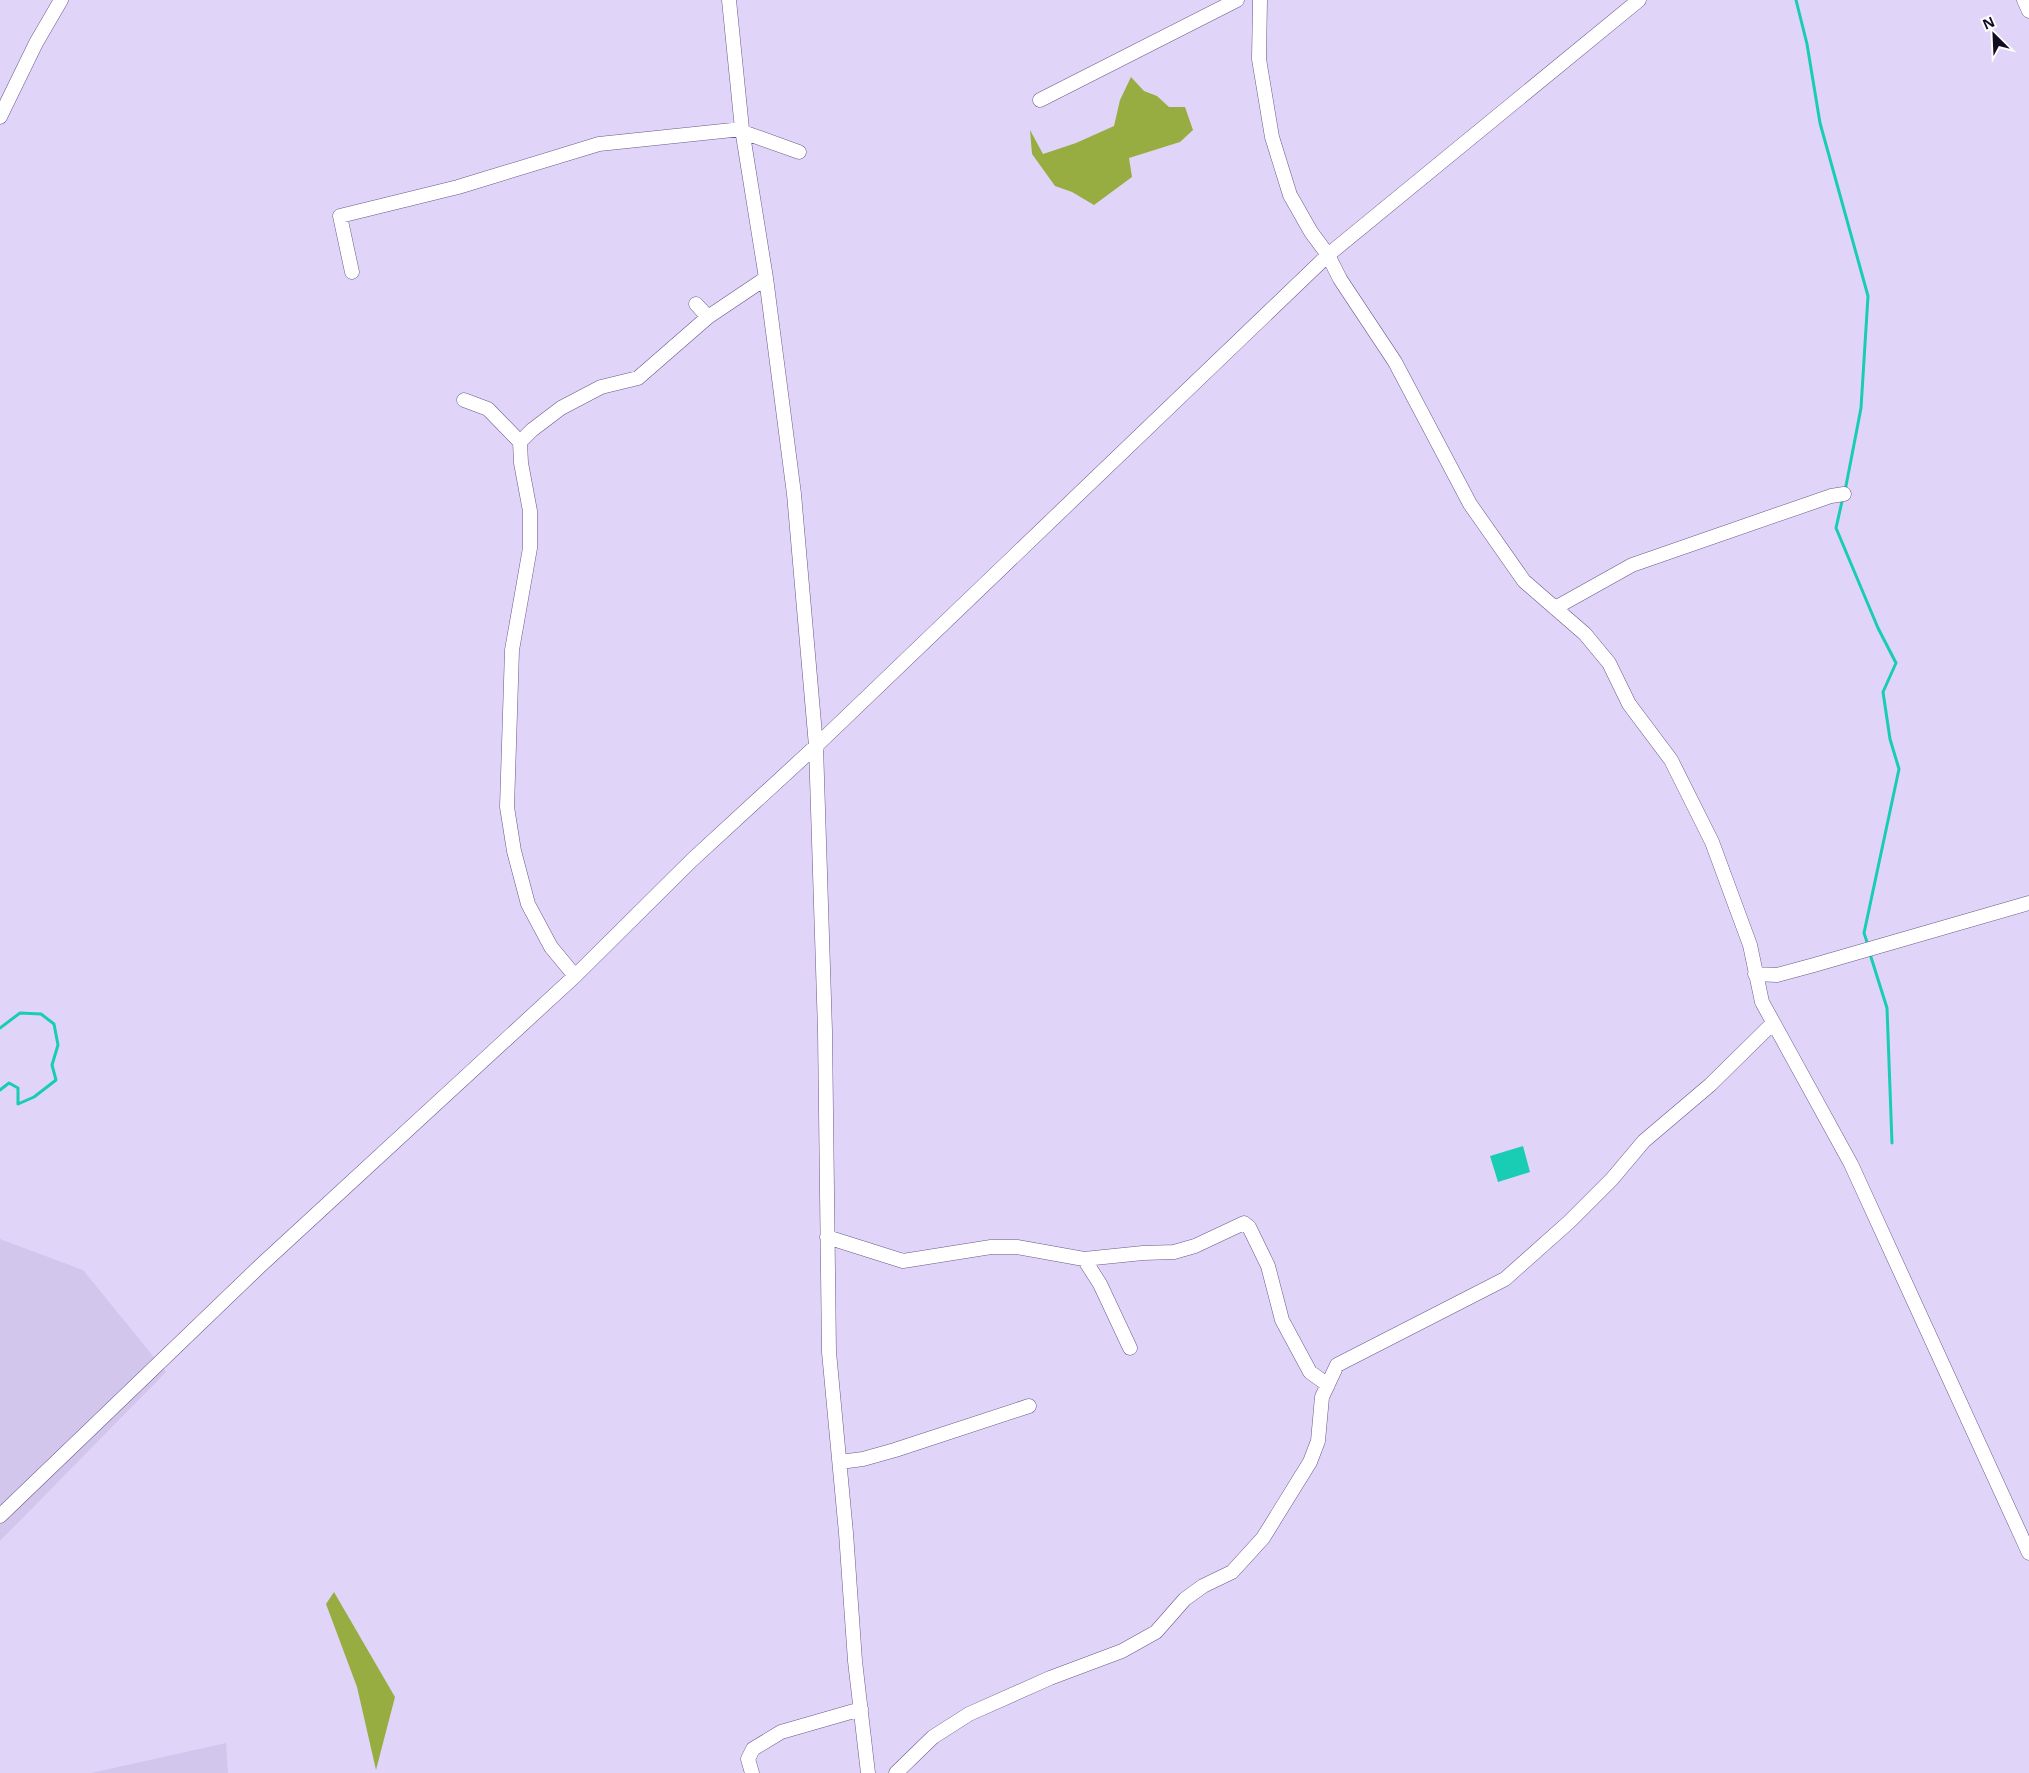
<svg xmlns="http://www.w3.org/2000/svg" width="2029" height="1773" viewBox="0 0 2029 1773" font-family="'Open Sans',sans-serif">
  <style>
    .built { fill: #d2c6ec }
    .forest { fill: #98ad41 }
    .water { fill: #19cdb4 }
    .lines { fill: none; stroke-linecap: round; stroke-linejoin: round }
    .stream { stroke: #19cdb4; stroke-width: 3 }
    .minor-casing { stroke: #6a588b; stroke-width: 15 }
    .minor { stroke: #fff; stroke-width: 14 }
  </style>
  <rect width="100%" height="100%" fill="#e0d5f9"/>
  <!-- built -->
  <path class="built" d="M0 1239 83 1270 166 1372 0 1541Z
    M226 1743 228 1773H91Z"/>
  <!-- forest -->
  <path class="forest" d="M1131 77 1144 91 1157 96 1169 107H1185L1193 130 1180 142 1129 158 1132 177 1094 205 1072 192 1055 186 1032 154 1030 130 1043 154 1076 143 1114 126 1120 100Z
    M334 1592 395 1697 376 1770 357 1687 326 1604Z"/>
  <!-- water -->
  <path class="water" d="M1523 1146 1530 1172 1498 1182 1490 1156Z"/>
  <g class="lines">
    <!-- stream -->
    <path class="stream" d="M1796 0 1807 44 1820 123 1868 296 1861 408 1845 491
      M1843 497 1836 528 1878 628 1896 663 1883 692 1890 739 1899 769 1864 933 1868 945
      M1870 954 1887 1008 1892 1143
      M0 1028 20 1013 41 1014 54 1024 58 1045 52 1065 56 1080 34 1097 18 1104V1088L9 1083 0 1090"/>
    <defs>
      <path id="minor" d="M729 0 742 129 766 278 794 494 816 746 825 1031 829 1352 846 1533 855 1661 868 1773
        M1260 0 1259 59 1272 137 1290 195 1311 232 1328 255 1340 279 1395 362 1470 504 1524 581 1585 634 1609 663 1629 704 1671 760 1712 842 1750 945 1762 1002 1851 1164 2029 1553
        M2024 0 2029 11
        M1040 100 1237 0
        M0 117 36 43 61 0
        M743 132 799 152
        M352 272 340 216 458 187 599 144 742 129
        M696 304 708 317
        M464 400 488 409 520 442
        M1555 608 1632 565 1831 496 1844 494
        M1755 974 1777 975 1814 965 2029 903
        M575 976 551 947 528 904 514 851 507 807 512 650 530 548V511L521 463 520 442 532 430 561 408 601 387 638 378 708 317 766 278
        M827 1237 903 1261 991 1247H1017L1084 1259 1143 1253 1174 1252 1195 1246 1244 1223 1249 1227 1268 1266 1282 1320 1310 1372 1328 1385
        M1084 1259 1100 1284 1130 1348
        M840 1462 863 1459 895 1450 1029 1406
        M0 1516 260 1266 575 976 692 860 816 746 1328 255 1639 0
        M752 1773 748 1759 753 1749 781 1732 861 1709
        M896 1773 933 1737 969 1714 1050 1678 1122 1651 1156 1632 1185 1599 1203 1586 1232 1572 1263 1538 1310 1462 1318 1441 1322 1397 1337 1365 1505 1279 1569 1222 1612 1179 1644 1141 1710 1085 1773 1023"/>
    </defs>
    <!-- minor casing -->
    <use href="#minor" class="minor-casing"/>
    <!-- minor -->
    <use href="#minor" class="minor"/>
  </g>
  <!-- north arrow -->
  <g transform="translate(1994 35) rotate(336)" stroke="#fdfdfd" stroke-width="4" paint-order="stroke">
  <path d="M0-4L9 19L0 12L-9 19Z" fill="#130b1f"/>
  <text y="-8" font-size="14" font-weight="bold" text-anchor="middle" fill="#130b1f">N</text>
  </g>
</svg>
